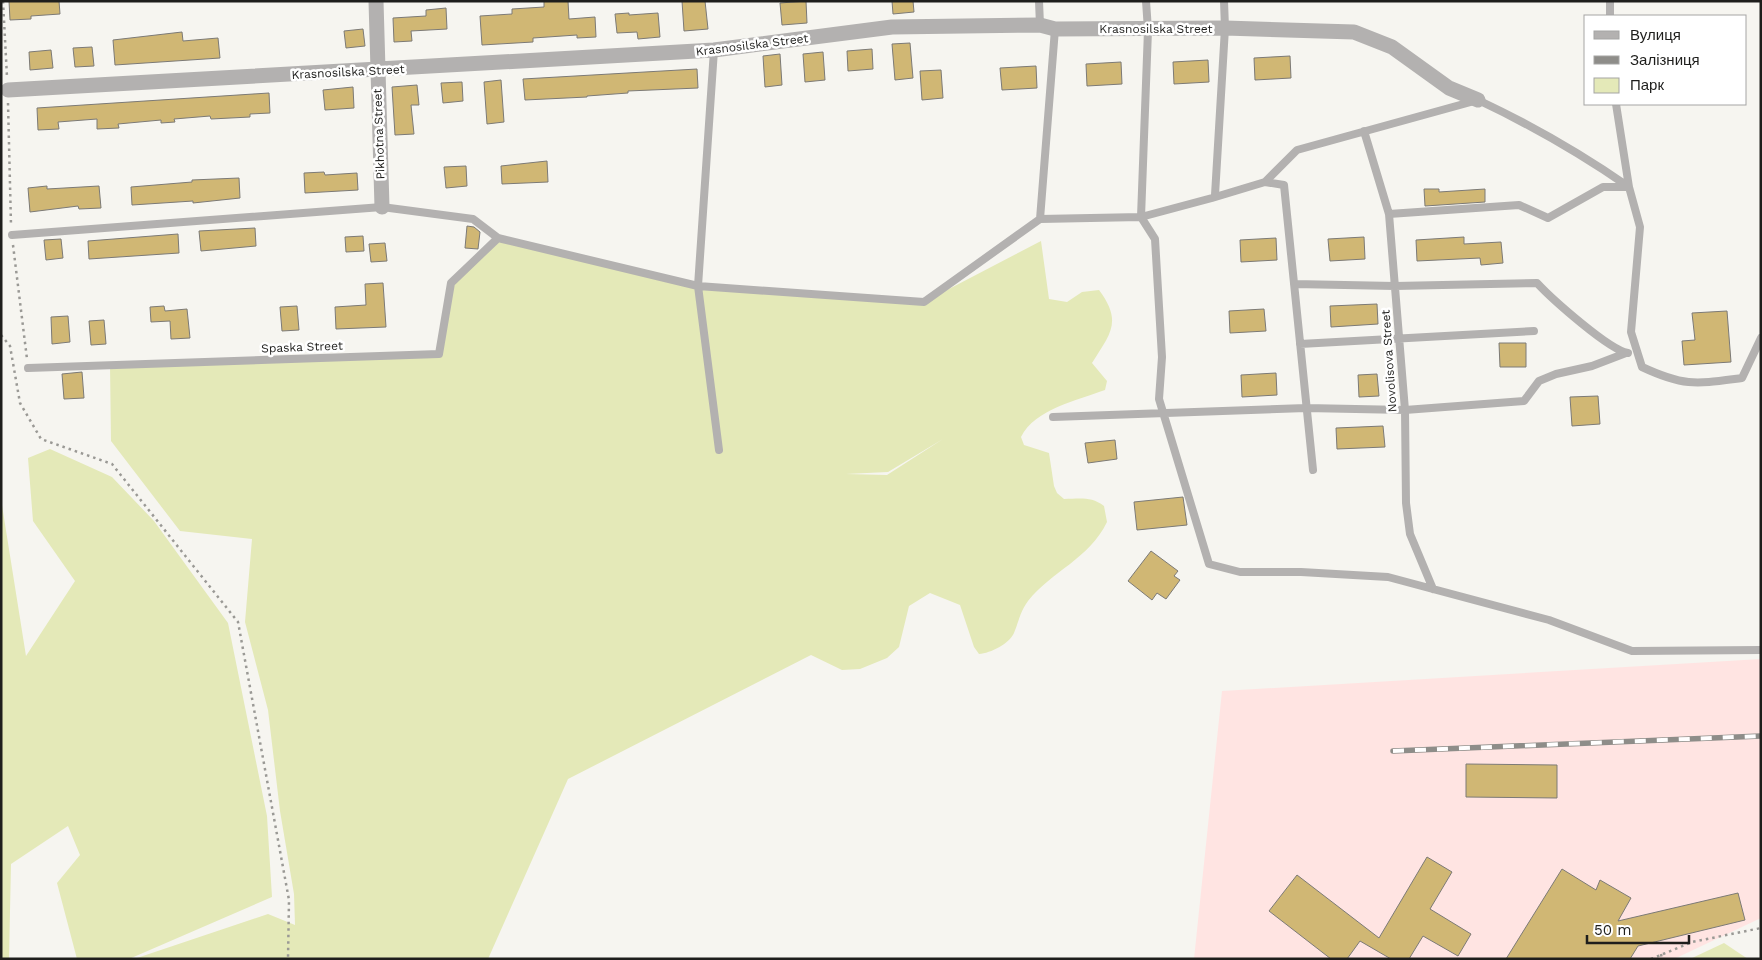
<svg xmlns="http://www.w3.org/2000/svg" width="1762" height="960" viewBox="0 0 1762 960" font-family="'Work Sans',sans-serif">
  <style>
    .industrial { fill: #ffe4e2 }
    .green { fill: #e4e9b8; fill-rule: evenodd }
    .building { fill: #d0b774; stroke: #7c7a76 }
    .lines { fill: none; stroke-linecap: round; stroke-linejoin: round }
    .path { stroke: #9a9995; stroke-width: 2.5; stroke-dasharray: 2.5 4; stroke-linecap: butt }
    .service { stroke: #b3b1b0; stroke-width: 8 }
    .minor { stroke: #b3b1b0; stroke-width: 15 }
    .rail-casing { stroke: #8e8d89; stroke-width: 5.5 }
    .rail { stroke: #fff; stroke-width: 4; stroke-dasharray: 11; stroke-linecap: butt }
    .labels { text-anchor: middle; stroke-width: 5; stroke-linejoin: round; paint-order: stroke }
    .street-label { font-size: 12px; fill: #1e1e1c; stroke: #fff }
  </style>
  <rect width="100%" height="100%" fill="#f6f5f0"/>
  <!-- industrial -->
  <path class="industrial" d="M1761 659V918L1674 959H1194L1222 691Z"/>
  <!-- green -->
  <path class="green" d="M498 238 698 286 924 302 1041 241 1049 299 1067 302 1082 292 1099 290C1123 322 1110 334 1092 363L1107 381 1105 390C1078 400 1035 409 1021 437L1024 445 1049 453 1054 486 1057 493 1064 499C1079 499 1091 496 1104 506L1107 522C1089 559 1052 571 1028 601 1020 612 1019 621 1014 633 1009 644 991 653 979 654L974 647 960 605 930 593 909 606 899 647 887 658 860 669 842 670 811 655 568 779 488 959H134L268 914 295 925 294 894 280 811 268 710 245 622 252 539 180 531 111 441 110 365 439 354 451 283ZM943 439 887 475 846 474 888 472Z
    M50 449 112 477 154 521 228 623 267 816 272 897 129 959H77L57 883 80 855 68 826 11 864 9 959H1V499L26 656 75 581 33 521 28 458Z
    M1724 943 1748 959H1690Z"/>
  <!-- building -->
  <path class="building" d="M9 1H59L60 14 31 16V19L10 20Z
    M544 1H568L569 19 595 17 596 37 577 38V35L533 38V42L482 45 480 16 512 14V9L544 7Z
    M682 1H705L708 29 684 31Z
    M806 1 807 23 782 25 780 3Z
    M892 1H913L914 12 893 14Z
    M446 8 447 29 411 31 412 41 394 42 393 18 426 16V10Z
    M629 13V15L658 13 660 37 638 39 637 32 617 33 615 14Z
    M363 29 365 46 346 48 344 31Z
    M182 32 183 41 218 38 220 58 115 65 113 40Z
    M910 43 913 78 895 80 892 44Z
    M92 47 94 66 75 67 73 48Z
    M872 49 873 69 848 71 847 51Z
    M51 50 53 68 30 70 29 52Z
    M823 52 825 80 805 82 803 54Z
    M780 54 782 85 765 87 763 56Z
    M1290 56 1291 78 1255 80 1254 58Z
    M1208 60 1209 82 1174 84 1173 62Z
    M1121 62 1122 84 1087 86 1086 64Z
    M1036 66 1037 88 1002 90 1000 68Z
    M697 69 698 88 628 91V93L587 96V97L525 100 523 79Z
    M941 70 943 98 922 100 920 71Z
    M501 80 504 122 487 124 484 82Z
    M462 82 463 101 443 103 441 83Z
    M417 85 419 105H411L414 134 395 135 392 87Z
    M353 87 354 108 325 110 323 90Z
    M269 93 270 113 250 114V117L211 119 210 116 174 119 175 122 161 123V120L118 124 119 128 97 129V119L58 122 59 129 38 130 37 108Z
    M547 161 548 182 502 184 501 166Z
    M466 166 467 186 446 188 444 167Z
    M324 172 325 175 357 173 358 190 305 193 304 173Z
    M239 178 240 198 193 203V201L132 205 131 187 192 182V180Z
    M47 186V189L99 186 101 208 79 209 78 206 30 212 28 188Z
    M1424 189H1439V192L1485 189V202L1425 206Z
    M467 226 474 227 480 232 478 249 465 248Z
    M255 228 256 246 201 251 199 231Z
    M178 234 179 253 89 259 88 241Z
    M363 236 364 251 346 252 345 237Z
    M1364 237 1365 259 1330 261 1328 239Z
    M1464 237V244L1501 242 1503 263 1481 265 1480 258 1417 261 1416 240Z
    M1276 238 1277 260 1241 262 1240 240Z
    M61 239 63 258 46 260 44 240Z
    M385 243 387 261 371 262 369 244Z
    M383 283 386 327 336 329 335 307 366 305 365 284Z
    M1377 304 1378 324 1331 327 1330 306Z
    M164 306 165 311 187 309 190 338 171 339 170 321 151 322 150 307Z
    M297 306 299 330 282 331 280 307Z
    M1264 309 1266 331 1230 333 1229 311Z
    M1727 311 1731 362 1684 365 1682 341 1695 340 1692 313Z
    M68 316 70 342 52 344 51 317Z
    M104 320 106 344 91 345 89 321Z
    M1499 343H1526V367H1500Z
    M82 372 84 398 64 399 62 374Z
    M1276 373 1277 395 1242 397 1241 375Z
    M1377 374 1379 396 1359 397 1358 375Z
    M1598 396 1600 424 1572 426 1570 397Z
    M1383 426 1385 447 1337 449 1336 428Z
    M1115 440 1117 459 1088 463 1085 443Z
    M1183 497 1187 525 1137 530 1134 502Z
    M1151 551 1178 571 1174 576 1180 580 1166 599 1157 593 1152 600 1128 581Z
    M1466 764 1557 765V798L1466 797Z
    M1427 857 1452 872 1430 909 1471 934 1458 956 1423 936 1409 959H1391L1360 941 1347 959H1331L1269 911 1297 875 1379 938Z
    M1562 869 1596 890 1600 880 1631 898 1618 921 1738 893 1745 920 1638 946 1630 959H1506Z"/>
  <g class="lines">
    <!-- path -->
    <path class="path" d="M3 1 7 77
      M8 103 11 225
      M13 245 27 359
      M1 335 10 346 20 403 41 439 112 464 238 622 289 900 288 959
      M1661 954 1662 959
      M1651 959 1692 942 1761 928"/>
    <!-- service -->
    <path class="service" d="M1039 1 1040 25
      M1146 1 1148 30 1141 217 1155 239 1162 357 1159 399 1209 564 1240 572H1301L1388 577 1549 620 1632 651 1761 650
      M1610 16V1
      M714 50 698 286 719 450
      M1364 131 1389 214 1405 410 1406 503 1410 534 1433 589
      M1265 182 1284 185 1313 470
      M1215 195 1225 28 1224 1
      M1389 214 1519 205 1548 218 1603 187H1629L1616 104
      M1040 219 1055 29
      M12 235 382 207 473 219 498 238
      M1294 284 1395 286 1537 283C1552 299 1609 350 1628 353
      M1300 344 1534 331
      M28 368 439 354 451 283 498 238 698 286 924 302 1040 219 1141 217 1212 198 1265 182 1297 150 1478 100C1531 125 1580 153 1629 187L1640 227 1631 332 1642 367C1685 387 1696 384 1742 378L1761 338
      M1053 417 1306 408 1405 410 1524 401 1539 381 1556 374 1592 366 1626 353"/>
    <!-- minor -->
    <path class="minor" d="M376 1 382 207
      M8 90 714 50 892 27 1040 25 1055 29 1225 28 1354 32 1392 47 1449 88 1478 100"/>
    <defs>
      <path id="rail" d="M1393 751 1761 736"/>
    </defs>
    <!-- rail casing -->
    <use href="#rail" class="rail-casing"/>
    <!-- rail -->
    <use href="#rail" class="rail"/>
  </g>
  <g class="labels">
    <!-- street labels -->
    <g class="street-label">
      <text x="1156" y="33">Krasnosilska Street</text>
      <text transform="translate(752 45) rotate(-7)" y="4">Krasnosilska Street</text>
      <text transform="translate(348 72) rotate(-3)" y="4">Krasnosilska Street</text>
      <text transform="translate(379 134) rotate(-92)" y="4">Pikhotna Street</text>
      <text transform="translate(302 347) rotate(-2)" y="4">Spaska Street</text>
      <text transform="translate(1389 361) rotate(-94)" y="4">Novolisova Street</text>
    </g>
  </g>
  <!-- border -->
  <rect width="1762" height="960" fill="none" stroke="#1e1e1c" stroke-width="5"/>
  <!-- legend -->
  <rect x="1584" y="15" width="162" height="90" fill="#ffffff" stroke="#a5a5a4"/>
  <rect x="1594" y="31" width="25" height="8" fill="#b3b1b0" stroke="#a5a5a4"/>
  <text x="1630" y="40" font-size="15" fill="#1e1e1c">Вулиця</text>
  <rect x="1594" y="56" width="25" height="8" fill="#8e8d89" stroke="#a5a5a4"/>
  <text x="1630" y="65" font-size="15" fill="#1e1e1c">Залізниця</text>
  <rect x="1594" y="78" width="25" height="15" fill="#e4e9b8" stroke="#a5a5a4"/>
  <text x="1630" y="90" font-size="15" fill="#1e1e1c">Парк</text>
  <!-- scale -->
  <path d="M1587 935v8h102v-8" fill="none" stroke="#1e1e1c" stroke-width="2.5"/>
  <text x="1594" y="935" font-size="15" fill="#1e1e1c" stroke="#ffffff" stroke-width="4" paint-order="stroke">50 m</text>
</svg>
